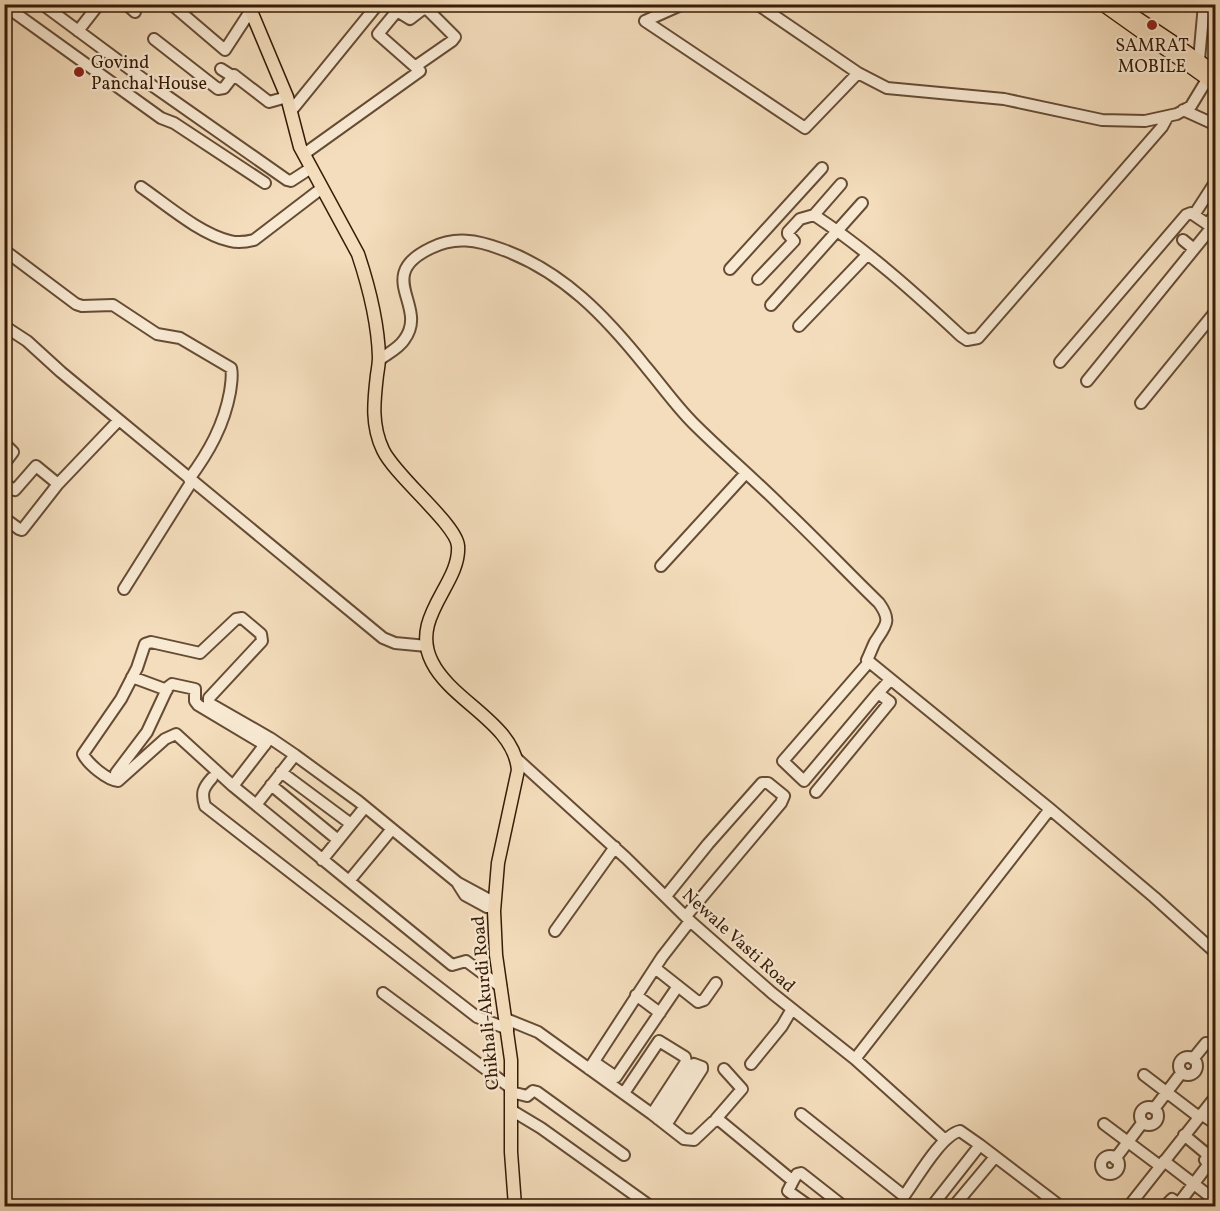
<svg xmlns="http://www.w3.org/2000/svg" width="1220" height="1211" viewBox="0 0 1220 1211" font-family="Vollkorn,serif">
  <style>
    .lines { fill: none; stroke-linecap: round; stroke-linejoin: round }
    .minor-casing { stroke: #664c34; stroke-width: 14 }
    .major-casing { stroke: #371b06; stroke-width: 15 }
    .minor { stroke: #f8e9d3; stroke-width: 10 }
    .major { stroke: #f4ddbc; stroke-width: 12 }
    .poi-dot { fill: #8f2418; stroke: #f8e9d3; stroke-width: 2 }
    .labels { text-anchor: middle; stroke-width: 4.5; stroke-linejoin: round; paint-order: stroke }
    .poi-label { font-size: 18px; fill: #371b06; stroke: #f8e9d3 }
    .street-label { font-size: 18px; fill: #371b06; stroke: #f8e9d3 }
  </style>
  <rect width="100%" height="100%" fill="#f4ddbc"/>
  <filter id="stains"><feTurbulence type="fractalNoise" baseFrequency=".00333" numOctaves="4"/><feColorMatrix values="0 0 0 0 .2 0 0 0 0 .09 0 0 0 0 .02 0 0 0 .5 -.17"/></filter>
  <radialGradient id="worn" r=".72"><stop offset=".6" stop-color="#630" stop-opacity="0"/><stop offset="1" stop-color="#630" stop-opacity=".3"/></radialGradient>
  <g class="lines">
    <defs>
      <path id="minor" d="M42 4 150 84 287 180 291 181 311 168
        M126 4 135 12
        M171 4 225 50 251 10
        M4 5 161 118 174 123 265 183
        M645 21 805 128 858 73 757 4
        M645 21 683 4
        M78 31 99 4
        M154 39 218 89 224 88 234 75 269 102 287 97
        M1196 67 1199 60 1204 4
        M221 69 232 76
        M858 73 887 88 1004 99 1102 120 1145 121 1177 114 1191 106 1211 73
        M1183 110 1216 125
        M291 111 378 4
        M304 154 420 71 378 34 397 11 410 19 423 9 428 10 455 37 452 41 416 66
        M141 187C167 205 200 234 230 241 238 243 246 242 254 240L322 188
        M814 215C867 250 915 293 961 336L967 340 978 338 1162 127 1168 116
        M1194 215 1216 181
        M1208 224 1216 213
        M1183 240 1194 249
        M4 250 76 304 82 306 113 305 157 334 180 338 231 368C233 376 231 384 230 392 224 425 209 452 189 479
        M730 269 822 168
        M758 279 794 241 788 234V232L800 219 814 215 841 184
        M771 305 862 203
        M4 326 27 341 61 372 383 638 395 643 427 646
        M799 326 867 255
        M379 360C387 354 399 348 404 340 430 306 372 276 431 248 455 236 477 240 501 249 563 271 606 317 646 367 662 386 676 406 693 423 722 452 753 478 782 507 815 538 846 571 879 603 892 621 886 625 875 642 872 648 870 654 867 660L1050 809 1154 897 1216 953
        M1060 362 1186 215 1191 213 1216 230
        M1087 381 1212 227
        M1141 403 1216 311
        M4 443 13 452 4 464
        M4 484 15 490 36 466 58 484 119 420
        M4 518 19 529 22 530 58 484
        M661 566 746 473
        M124 589 192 481
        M869 662 783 761 804 781 878 693
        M132 677 167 690
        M270 738 233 786 349 881 392 829
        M517 759 626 858 690 921 772 993 855 1059 944 1139
        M281 772 351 824
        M116 773 147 732 168 687 172 684 195 689V701L198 705 265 745
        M212 778C203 788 201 793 205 806L477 1017 508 1029
        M271 785 338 840
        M233 786 176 734 165 739 118 781C107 780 88 764 83 754L121 699 137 668 145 644 151 642 200 653 236 619 242 618 261 634 262 641 209 698V703L270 738 295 755 358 801 458 883 495 903
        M816 792 890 702 878 693 890 680
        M256 805 295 755
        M322 860 365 807
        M349 881 452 965 466 961 501 987
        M458 884 465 895 487 907
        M666 896 708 844 762 783H768L784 796 781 803 686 916
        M555 931 615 847
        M655 968 698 1002 704 1000 716 983
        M383 993 511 1088
        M636 995 660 1013
        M506 1019 538 1032 652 1114 684 1139 694 1140 713 1122 719 1120 793 1181 797 1174 801 1173 843 1206
        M1179 1066a9 9 0 1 1 18 0a9 9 0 1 1-18 0Z
        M855 1059 1050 809
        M1193 1059 1206 1043
        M594 1062 616 1077 678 986
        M751 1064 782 1026 792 1009
        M589 1069 662 957 690 921
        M1144 1075 1199 1117
        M511 1092 527 1096 533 1091 537 1092 624 1155
        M624 1093 659 1041 685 1057 686 1062 652 1114
        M1140 1116a9 9 0 1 1 18 0a9 9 0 1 1-18 0Z
        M1154 1109 1182 1072
        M511 1110 541 1128 650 1206
        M801 1114 904 1196C916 1180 941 1135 960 1131L980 1145
        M1201 1114 1216 1124
        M658 1119 694 1064 702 1067V1069L666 1125
        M716 1119 742 1089 724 1069
        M1104 1124 1160 1166
        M1184 1135 1208 1155
        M1216 1149 1212 1150 1205 1160 1211 1167 1216 1168
        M1101 1165a9 9 0 1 1 18 0a9 9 0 1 1-18 0Z
        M1115 1159 1143 1122
        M1164 1161 1216 1201
        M793 1181 788 1191 809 1206
        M1179 1203 1208 1165
        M932 1206 980 1145 1060 1206
        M954 1206 995 1157
        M1129 1206 1216 1096
        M1165 1206 1172 1199 1182 1206"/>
      <path id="major" d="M248 4 287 97 300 147 358 254C369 287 378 322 379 357 379 363 378 369 377 375 374 401 371 425 383 450 395 476 457 525 458 546 461 584 409 617 432 662 452 702 514 723 518 770L498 863 494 911 496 955 511 1060V1152L515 1206
        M1102 4 1216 85
        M1116 4 1173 42 1216 73"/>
    </defs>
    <!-- minor casing -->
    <use href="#minor" class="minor-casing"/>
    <!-- major casing -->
    <use href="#major" class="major-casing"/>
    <!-- minor -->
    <use href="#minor" class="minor"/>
    <!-- major -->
    <use href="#major" class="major"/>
  </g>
  <!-- markers -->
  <g class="poi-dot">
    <circle cx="1152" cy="25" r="6"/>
    <circle cx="79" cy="72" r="6"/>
  </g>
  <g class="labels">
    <!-- poi labels -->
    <g class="poi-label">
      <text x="1152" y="51">SAMRAT<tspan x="1152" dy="21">MOBILE</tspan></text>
      <text x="91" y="68" text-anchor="start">Govind<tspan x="91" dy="21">Panchal House</tspan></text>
    </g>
    <!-- street labels -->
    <g class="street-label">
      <text transform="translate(739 940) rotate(42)" y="6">Newale Vasti Road</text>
      <text transform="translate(485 1003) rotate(-95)" y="6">Chikhali-Akurdi Road</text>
    </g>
  </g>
  <!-- margin -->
  <rect width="1220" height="1211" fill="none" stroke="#f4ddbc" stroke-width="24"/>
  <rect x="6" y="6" width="1208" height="1199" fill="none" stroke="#371b06" stroke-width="3"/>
  <rect x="12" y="12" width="1196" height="1187" fill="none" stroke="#371b06" stroke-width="1.5"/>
  <rect width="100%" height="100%" filter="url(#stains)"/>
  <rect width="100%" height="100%" fill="url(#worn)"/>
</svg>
